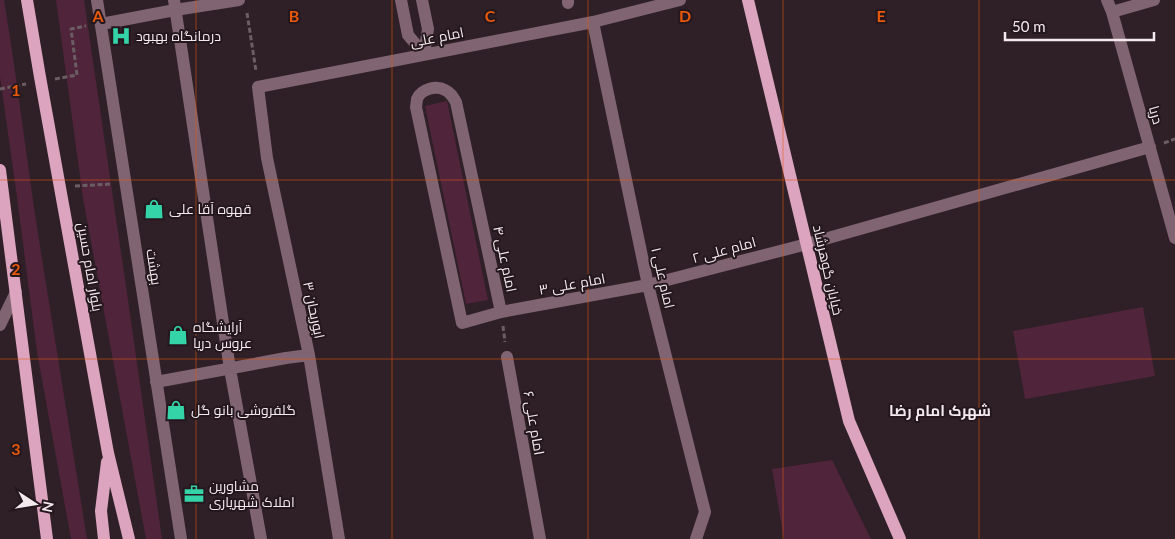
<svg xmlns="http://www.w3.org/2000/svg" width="1175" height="539" viewBox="0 0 1175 539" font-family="Lato,Cairo,sans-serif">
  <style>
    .green { fill: #50243b }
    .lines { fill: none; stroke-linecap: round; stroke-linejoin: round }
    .path { stroke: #6b5e63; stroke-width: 3; stroke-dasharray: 5 2.5; stroke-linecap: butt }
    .minor { stroke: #806471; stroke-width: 12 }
    .major { stroke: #dca4be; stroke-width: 12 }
    .grid { fill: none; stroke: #e8590c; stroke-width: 1; stroke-opacity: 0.55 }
    .labels { text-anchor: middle; stroke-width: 4; stroke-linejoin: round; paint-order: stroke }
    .poi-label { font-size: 14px; fill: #f4eaee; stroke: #24171d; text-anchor: start }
    .street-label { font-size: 14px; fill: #f4eaee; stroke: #24171d }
    .neighbourhood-label { font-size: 15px; font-weight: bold; fill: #f4eaee; stroke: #24171d }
    .grid-label { font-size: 16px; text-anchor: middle; font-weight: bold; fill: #e8590c; stroke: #24171d; stroke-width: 4; stroke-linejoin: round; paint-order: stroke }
  </style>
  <rect width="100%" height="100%" fill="#2e2026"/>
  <!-- green -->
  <path class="green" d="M0 0H4L13 57 35 215 87 539H71L37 352 17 197 0 77Z
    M56 0H84L128 300 162 539H146L83 198Z
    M447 101 488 300 466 304 425 106Z
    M1143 307 1155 376 1025 399 1013 331Z
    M832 460 871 539H784L772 469Z"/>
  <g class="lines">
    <!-- path -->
    <path class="path" d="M247 13 256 71
      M55 79 77 75 71 29 86 26
      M0 89 26 84
      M1164 143 1175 139
      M75 186 112 184
      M503 326 505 342"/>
    <!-- minor -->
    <path class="minor" d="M97 0 181 539
      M174 0 230 369 261 539
      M401 0 408 35 424 54
      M422 0 428 29 424 54
      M568 0V3
      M1107 0 1112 12 1175 238
      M1112 12 1154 0
      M593 22 648 285 705 512 696 539
      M101 24 175 10 239 0
      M501 312 456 102C453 97 450 92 445 90 436 85 421 89 417 99 417 100 416 107 416 107L462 323 501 312 648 285 807 244 1150 147
      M0 325 16 292
      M507 357 540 539
      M156 382 286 358 309 355
      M339 539 309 355 267 158 258 87 593 22 680 0"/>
    <!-- major -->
    <path class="major" d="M27 0 40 77 108 453 129 539
      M748 0 849 421 900 539
      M0 170 47 539
      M104 539 101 511 107 462"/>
  </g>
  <!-- grid -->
  <path class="grid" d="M196 0V539M392 0V539M588 0V539M783 0V539M979 0V539M0 180H1175M0 359H1175"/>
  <!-- icons -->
  <defs>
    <symbol id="hospital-bare" viewBox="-9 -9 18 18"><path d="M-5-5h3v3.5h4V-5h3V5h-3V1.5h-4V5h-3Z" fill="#34d4a8" stroke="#24171d" stroke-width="2.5" paint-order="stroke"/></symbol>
    <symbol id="shop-bare" viewBox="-9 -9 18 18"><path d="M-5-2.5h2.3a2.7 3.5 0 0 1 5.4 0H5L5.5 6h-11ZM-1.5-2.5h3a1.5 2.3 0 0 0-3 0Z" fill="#34d4a8" stroke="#24171d" stroke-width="2.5" paint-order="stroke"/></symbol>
    <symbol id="office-bare" viewBox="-9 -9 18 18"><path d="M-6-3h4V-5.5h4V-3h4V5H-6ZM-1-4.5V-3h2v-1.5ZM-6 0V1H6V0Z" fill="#34d4a8" stroke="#24171d" stroke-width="2.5" paint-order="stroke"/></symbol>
  </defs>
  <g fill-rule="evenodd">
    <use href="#hospital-bare" x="107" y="22" width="28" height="28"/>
    <use href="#shop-bare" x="140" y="195" width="28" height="28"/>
    <use href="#shop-bare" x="164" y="321" width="28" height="28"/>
    <use href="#shop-bare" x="162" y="396" width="28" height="28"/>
    <use href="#office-bare" x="180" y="480" width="28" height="28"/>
  </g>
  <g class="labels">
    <!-- poi labels -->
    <g class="poi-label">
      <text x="136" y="41">درمانگاه بهبود</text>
      <text x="169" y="214">قهوه آقا علی</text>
      <text x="193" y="332">آرایشگاه<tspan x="193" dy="16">عروس دریا</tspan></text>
      <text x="191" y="415">گلفروشی بانو گل</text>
      <text x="209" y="491">مشاورین<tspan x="209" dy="16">املاک شهریاری</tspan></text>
    </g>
    <!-- street labels -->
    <g class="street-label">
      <text transform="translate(437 37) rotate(-11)" y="5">امام علی</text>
      <text transform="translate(1156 115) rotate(74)" y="5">دریا</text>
      <text transform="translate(724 250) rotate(-15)" y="5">امام علی ۲</text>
      <text transform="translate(505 259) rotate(78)" y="5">امام علی ۴</text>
      <text transform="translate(90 267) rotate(80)" y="5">بلوار امام حسین</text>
      <text transform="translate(154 267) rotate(81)" y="5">بهشت</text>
      <text transform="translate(828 270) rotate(77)" y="5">خیابان گوهرشاد</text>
      <text transform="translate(663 278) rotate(77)" y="5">امام علی ۱</text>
      <text transform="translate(572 284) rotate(-10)" y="5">امام علی ۳</text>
      <text transform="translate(314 310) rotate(78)" y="5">ابوریحان ۳</text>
      <text transform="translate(534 423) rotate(80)" y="5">امام علی ۶</text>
    </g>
    <!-- neighbourhood labels -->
    <g class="neighbourhood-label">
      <text x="940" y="416">شهرک امام رضا</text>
    </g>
  </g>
  <g class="grid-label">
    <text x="98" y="22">A</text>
    <text x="294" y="22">B</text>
    <text x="490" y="22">C</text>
    <text x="685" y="22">D</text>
    <text x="881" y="22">E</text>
    <text x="16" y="96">1</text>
    <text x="16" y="275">2</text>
    <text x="16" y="455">3</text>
  </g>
  <!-- north arrow -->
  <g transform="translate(35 504) rotate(102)" stroke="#24171d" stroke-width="4" paint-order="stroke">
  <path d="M0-4L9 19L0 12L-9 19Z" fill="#f4eaee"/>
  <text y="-8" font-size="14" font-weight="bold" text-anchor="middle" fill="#f4eaee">N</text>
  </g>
  <!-- scale -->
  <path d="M1005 32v8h149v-8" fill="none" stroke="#f4eaee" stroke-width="2.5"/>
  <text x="1012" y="32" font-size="15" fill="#f4eaee" stroke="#24171d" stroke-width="4" paint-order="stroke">50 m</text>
</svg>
